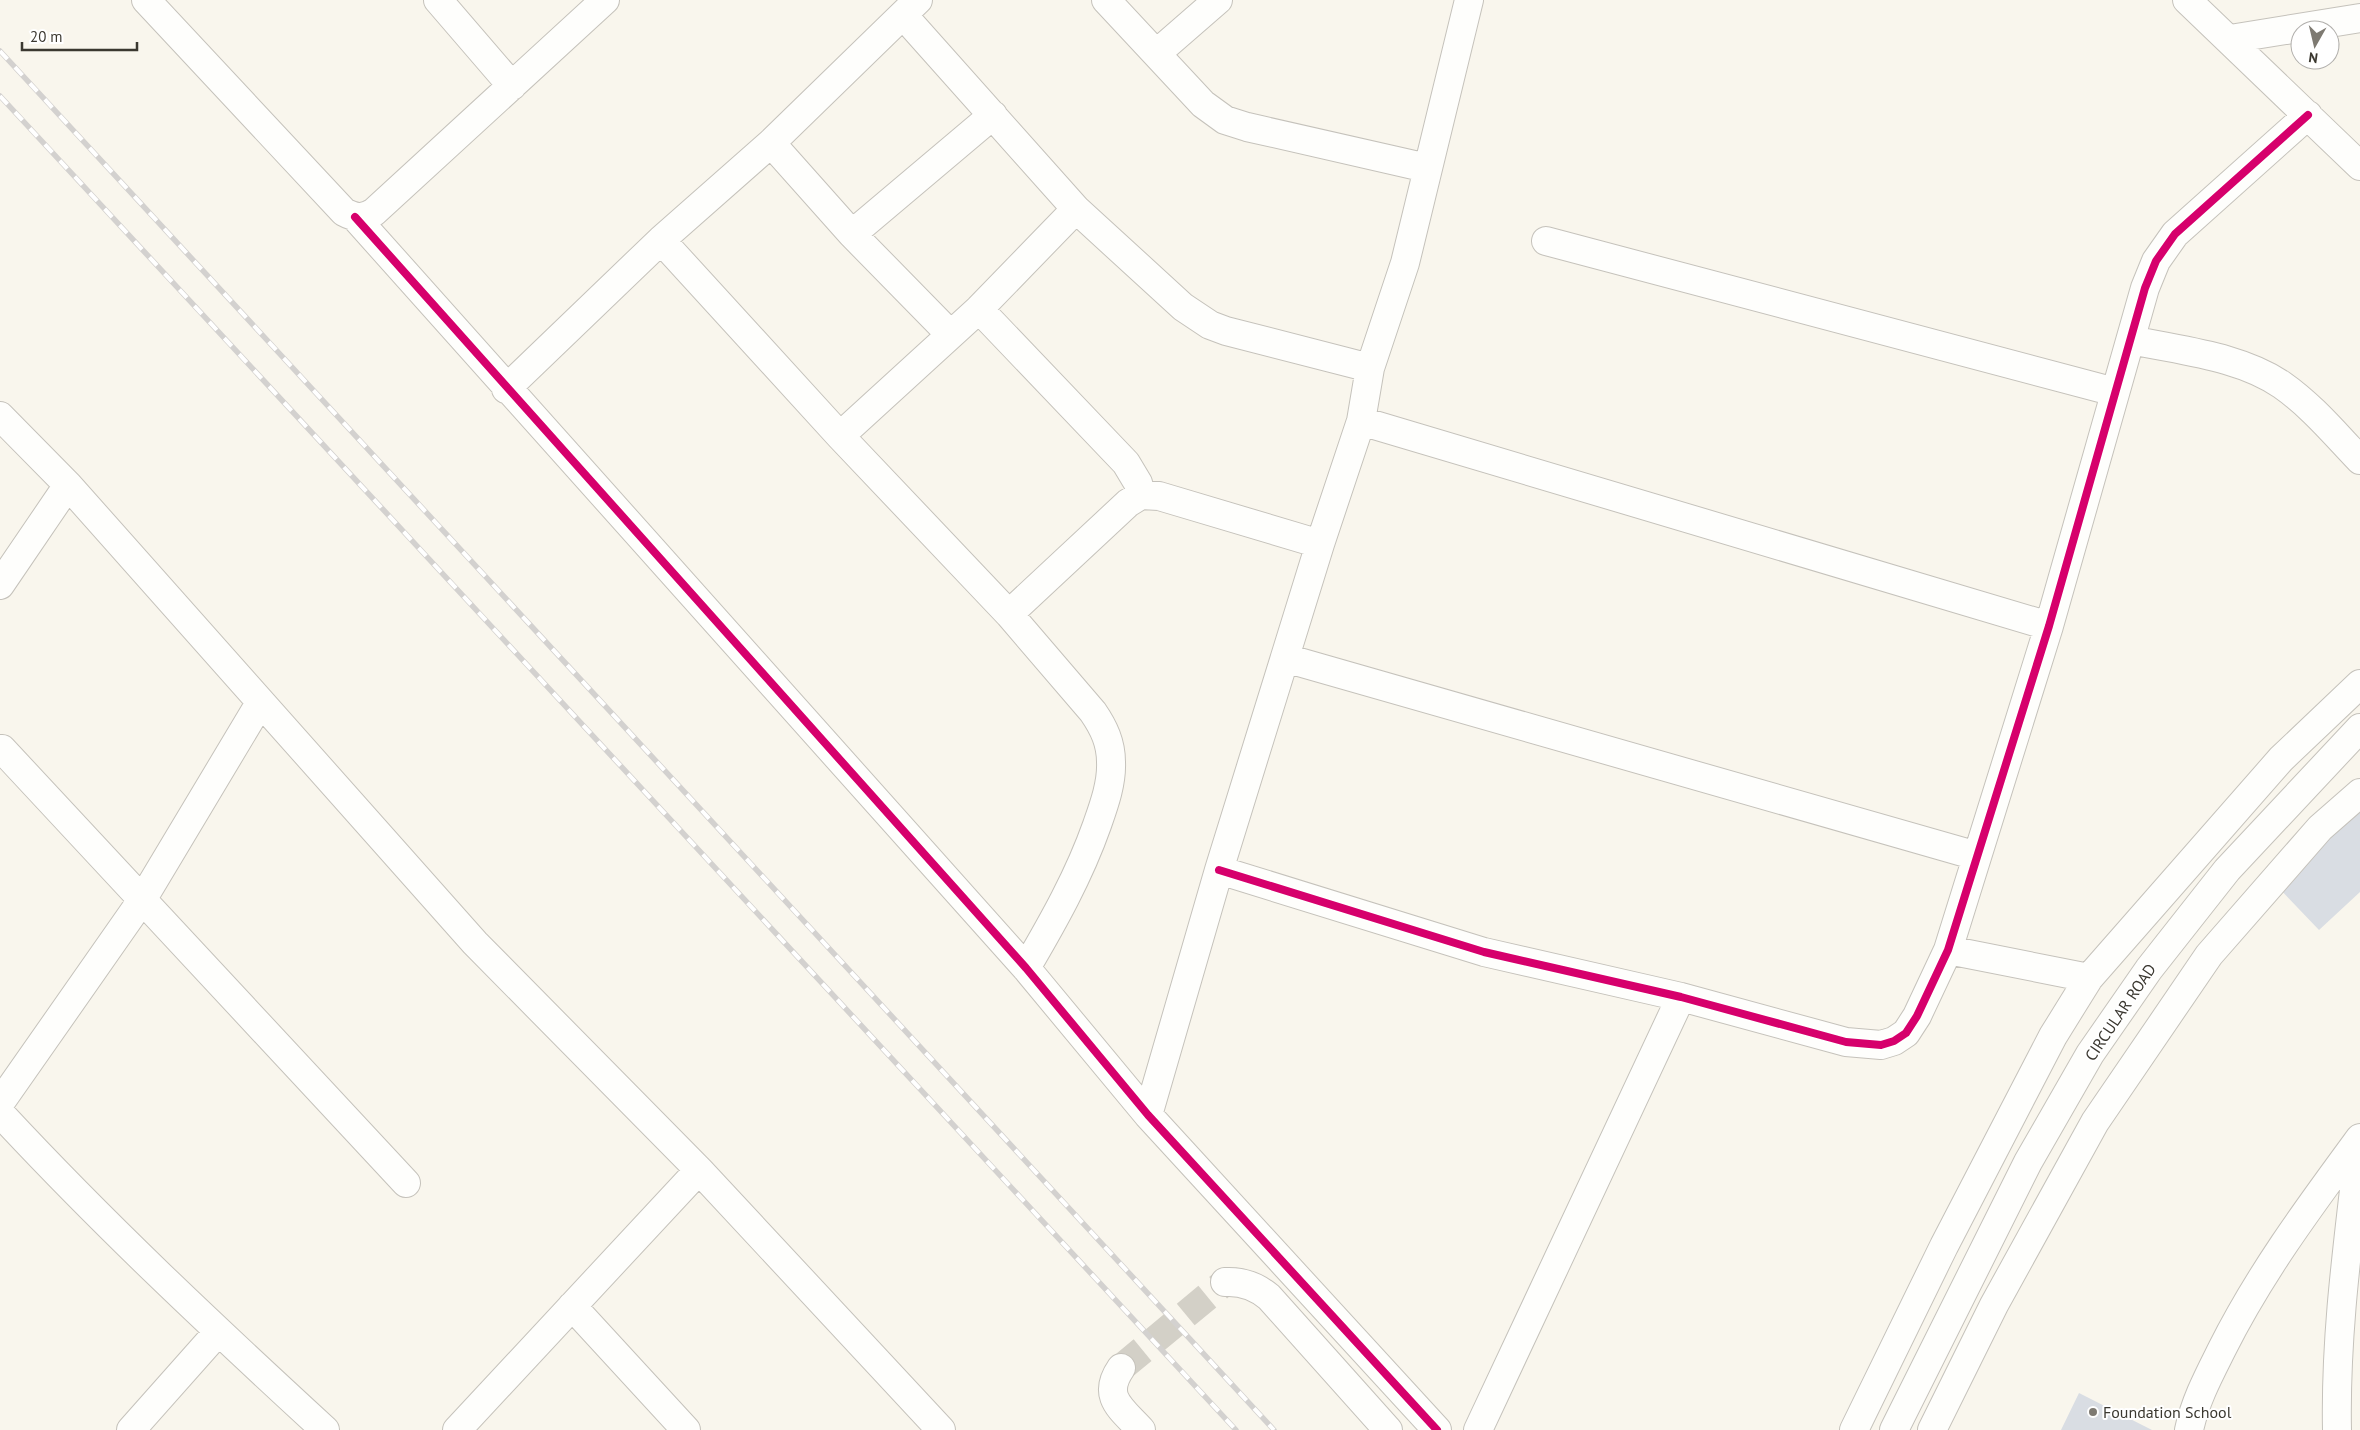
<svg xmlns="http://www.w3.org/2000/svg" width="2360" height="1430" viewBox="0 0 2360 1430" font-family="'PT Sans',sans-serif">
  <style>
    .building { fill: #d9dde3 }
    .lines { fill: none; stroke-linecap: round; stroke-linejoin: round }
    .street-tunnel { stroke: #d3d0c7; stroke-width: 28; stroke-dasharray: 28 14; stroke-linecap: butt }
    .street-casing { stroke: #c5c2bb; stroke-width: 30 }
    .secondary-casing { stroke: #c5c2bb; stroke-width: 30 }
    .street { stroke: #fefefc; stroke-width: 28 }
    .secondary { stroke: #fefefc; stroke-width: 28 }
    .rail-casing { stroke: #d3d1cf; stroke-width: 5.5 }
    .rail { stroke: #fff; stroke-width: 4; stroke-dasharray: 11; stroke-linecap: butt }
    .cycleway-casing { stroke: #fff; stroke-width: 11 }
    .cycleway { stroke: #d6006c; stroke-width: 8 }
    .poi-dot { fill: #7e7a72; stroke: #fff; stroke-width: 2 }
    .labels { text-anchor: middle; stroke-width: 4; stroke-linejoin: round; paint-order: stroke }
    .street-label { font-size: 16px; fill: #3b3830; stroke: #fff }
    .poi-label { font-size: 16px; fill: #3b3830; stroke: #fff; text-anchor: start }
  </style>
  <rect width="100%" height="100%" fill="#f9f6ed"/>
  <!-- building -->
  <path class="building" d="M2360 803V892L2319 930 2274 883Z
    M2079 1393 2152 1430H2061Z"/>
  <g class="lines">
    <!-- street-tunnel -->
    <path class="street-tunnel" d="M1121 1368 1225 1282"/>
    <defs>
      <path id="street" d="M146 0 344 212C355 218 363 219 374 212L605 0
        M438 0 512 86
        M1106 0 1203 104 1225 120 1247 127 1427 168
        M2187 0 2360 166
        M903 15 1076 209 1183 307 1210 325 1226 331 1370 368
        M2230 39 2360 18
        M1157 53 1218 0
        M771 143 852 234 950 334
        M355 217 1026 968 1148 1115 1437 1430
        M852 234 993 115
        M661 240 840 436 1009 614 1093 712C1104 728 1111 743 1111 762 1112 783 1104 805 1097 825 1079 876 1053 922 1026 968
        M1546 241 2115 392
        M979 309 1126 463 1138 483 1141 495
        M2132 340C2181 351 2240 356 2282 385 2312 406 2335 434 2360 460
        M506 389 661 240 771 143 918 0
        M0 416 68 485 475 943 699 1170 941 1430
        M1361 421 2049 626
        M840 436 979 309 1076 209
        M0 585 68 485
        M1009 614 1128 503 1141 495 1159 496 1320 544
        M1285 658 1977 856
        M2 749 406 1183
        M1219 870 1484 952 1681 997 1846 1042 1881 1045 1894 1041 1906 1033 1917 1016 1948 950 2049 626 2145 288 2156 261 2175 234 2308 115
        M1948 950 2089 978
        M0 1103 142 900 260 703
        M0 1113C103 1224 213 1327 325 1430
        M1148 1115 1219 870 1320 544 1361 421 1370 368 1405 263 1469 0
        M1225 1282C1242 1281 1256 1286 1269 1297L1388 1430
        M572 1306 686 1430
        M1121 1368C1101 1397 1122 1409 1141 1430
        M131 1430 218 1332
        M457 1430 699 1170
        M1478 1430 1681 997
        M1854 1430 1944 1246 2053 1036 2089 978 2281 759 2360 684
        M1932 1430 1994 1305 2095 1122 2209 955 2320 828 2360 793
        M2189 1430C2195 1401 2209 1375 2222 1349 2260 1273 2310 1206 2360 1138
        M2337 1430C2335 1332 2349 1236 2360 1139"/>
      <path id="secondary" d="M1894 1430 2028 1162 2090 1054 2149 969 2227 870 2360 728"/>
    </defs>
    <!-- street casing -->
    <use href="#street" class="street-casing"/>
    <!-- secondary casing -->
    <use href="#secondary" class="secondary-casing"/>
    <!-- street -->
    <use href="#street" class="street"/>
    <!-- secondary -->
    <use href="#secondary" class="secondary"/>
    <defs>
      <path id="rail" d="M0 51 1274 1430
        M0 96 1236 1430"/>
    </defs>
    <!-- rail casing -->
    <use href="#rail" class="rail-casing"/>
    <!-- rail -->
    <use href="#rail" class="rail"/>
    <defs>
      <path id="cycleway" d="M355 217 1026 968 1148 1115 1437 1430
        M1219 870 1484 952 1681 997 1846 1042 1881 1045 1894 1041 1906 1033 1917 1016 1948 950 2049 626 2145 288 2156 261 2175 234 2308 115"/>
    </defs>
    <!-- cycleway casing -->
    <use href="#cycleway" class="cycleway-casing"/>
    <!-- cycleway -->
    <use href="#cycleway" class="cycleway"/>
  </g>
  <!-- markers -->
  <circle class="poi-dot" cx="2093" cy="1412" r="5"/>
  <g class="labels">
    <!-- street labels -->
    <g class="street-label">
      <text transform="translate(2120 1012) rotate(-56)" y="6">CIRCULAR ROAD</text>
    </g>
    <!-- poi labels -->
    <g class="poi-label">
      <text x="2103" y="1418">Foundation School</text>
    </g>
  </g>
  <!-- north arrow -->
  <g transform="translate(2315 45) rotate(188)"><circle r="24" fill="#ffffff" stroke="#b1afac"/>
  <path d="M0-4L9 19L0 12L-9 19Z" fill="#7e7a72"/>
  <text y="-8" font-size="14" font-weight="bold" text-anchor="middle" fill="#3b3830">N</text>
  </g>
  <!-- scale -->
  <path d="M22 42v8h115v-8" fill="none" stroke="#3b3830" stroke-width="2.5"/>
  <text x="30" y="42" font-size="15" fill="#3b3830" stroke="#ffffff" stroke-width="4" paint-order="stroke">20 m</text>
</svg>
